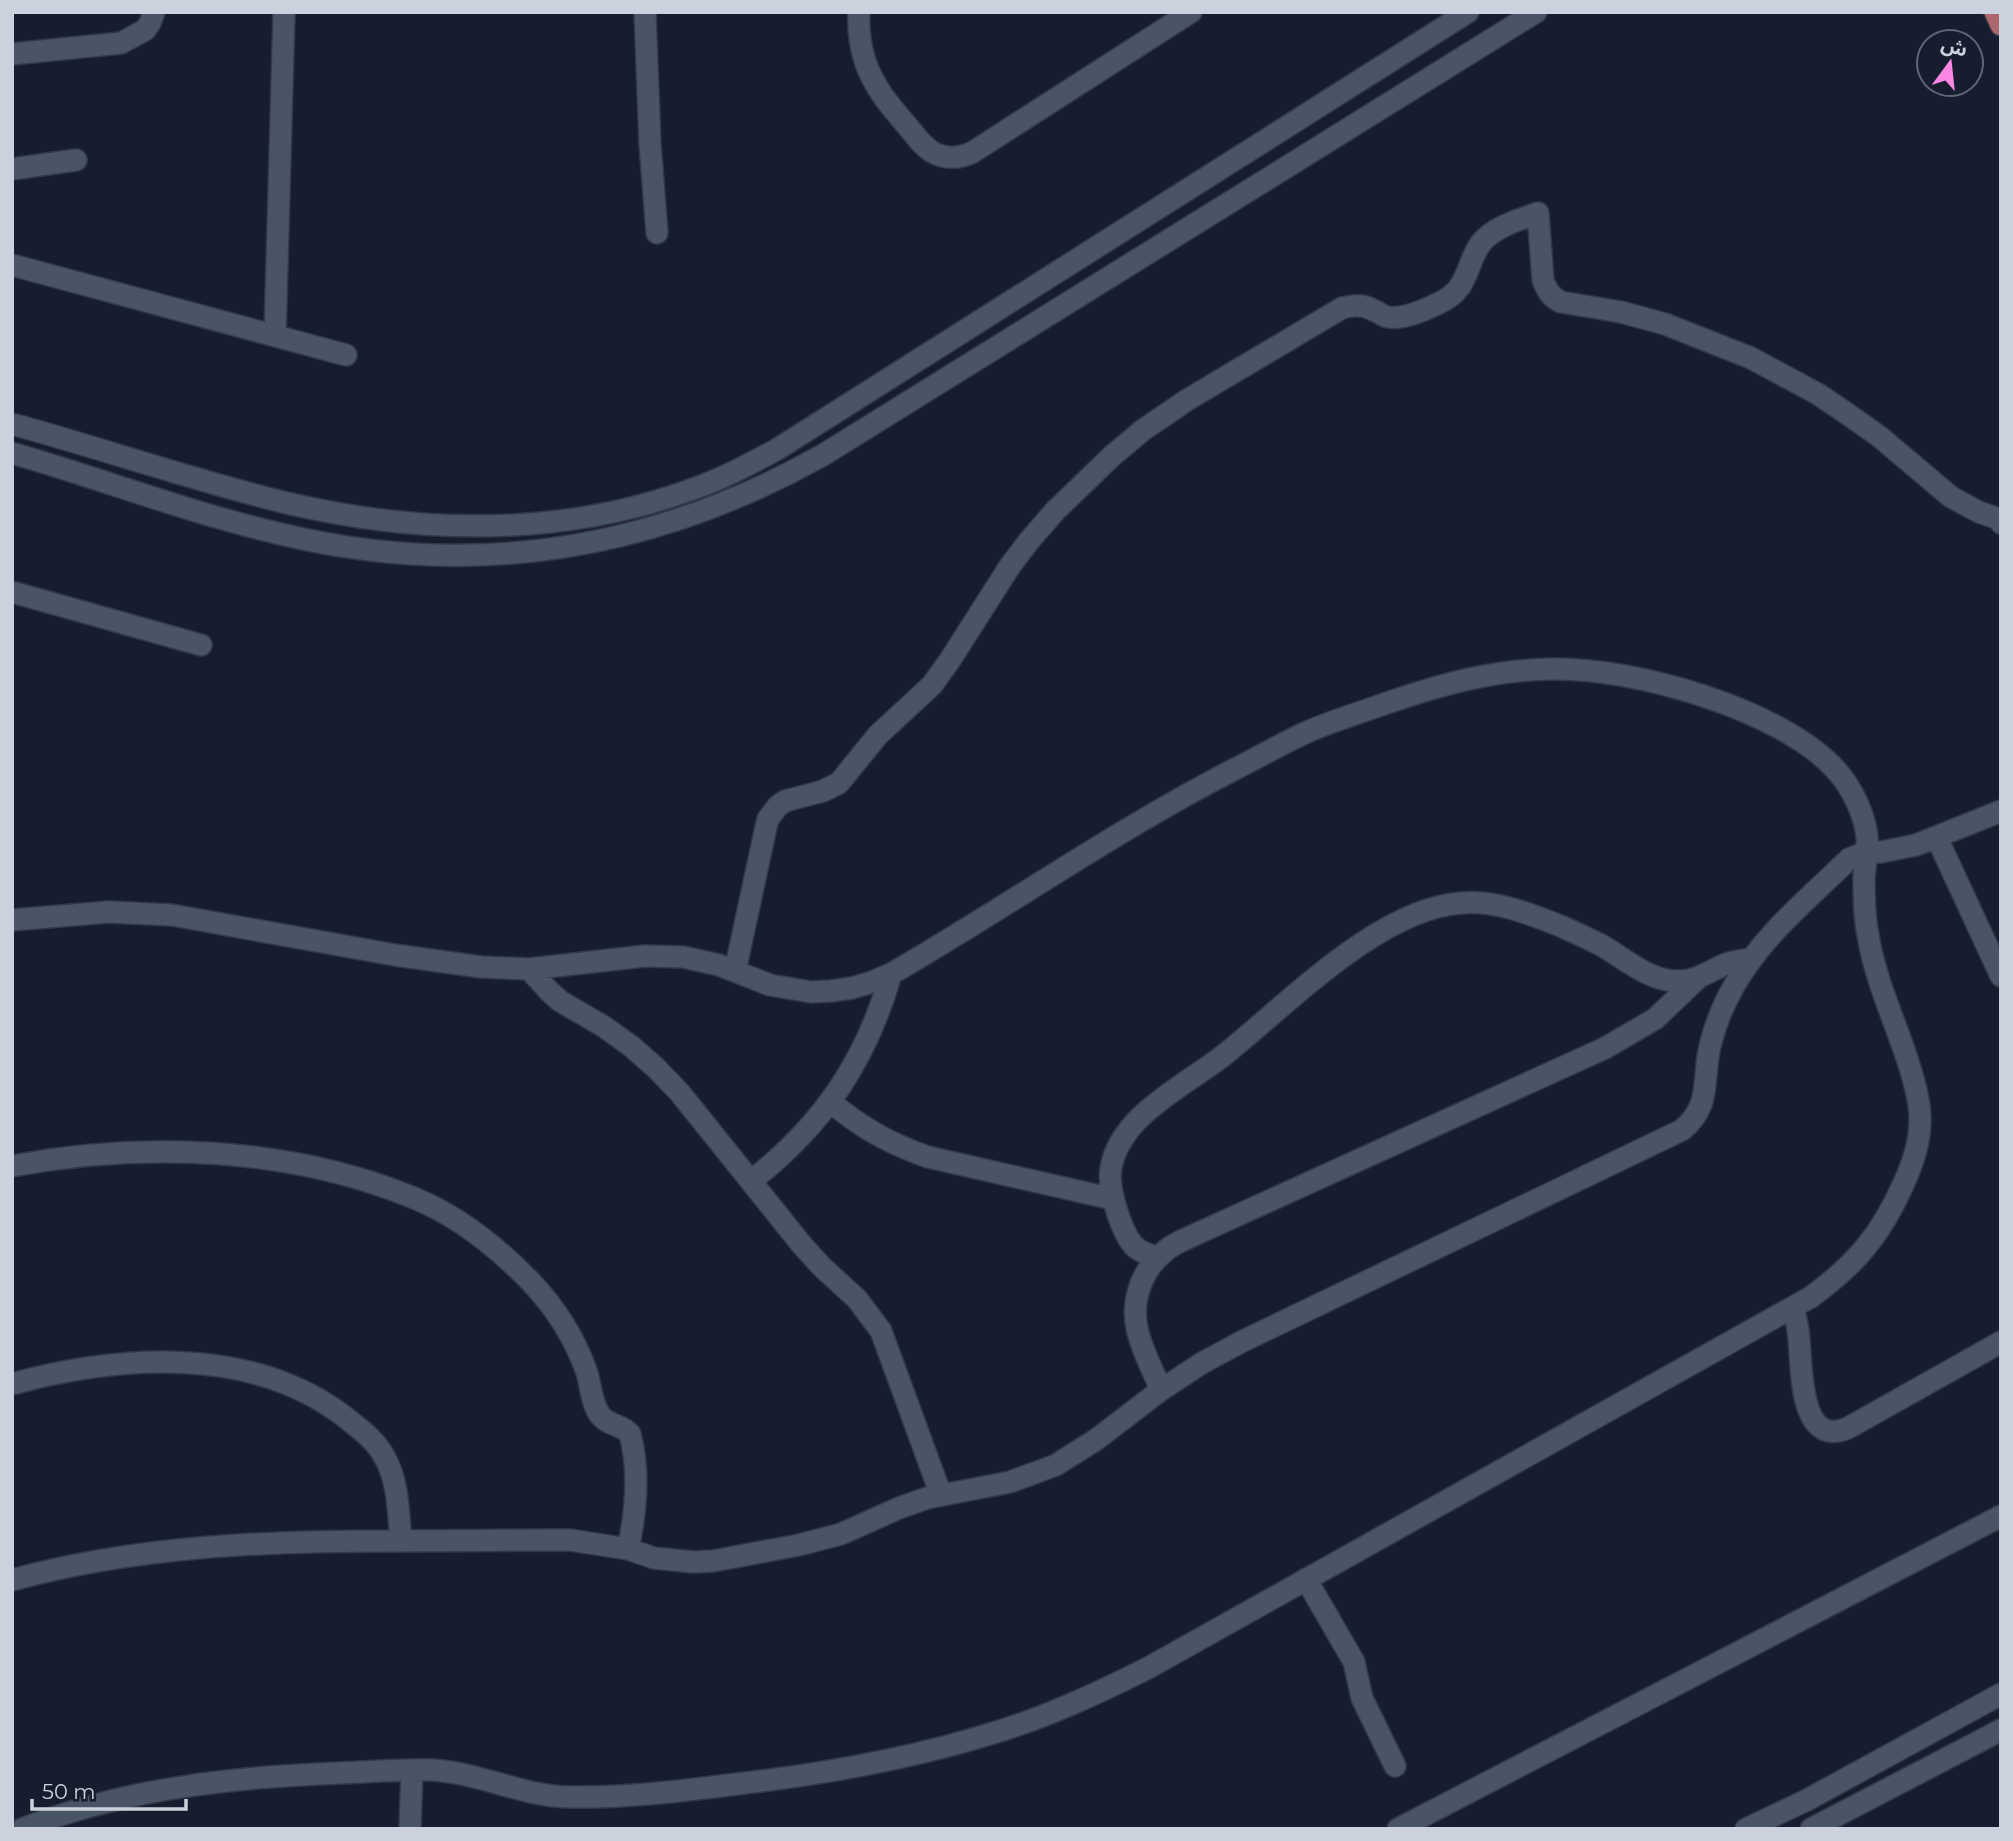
<svg xmlns="http://www.w3.org/2000/svg" width="2013" height="1841" viewBox="0 0 2013 1841" font-family="Montserrat,'Noto Sans Arabic',sans-serif">
  <style>
    .lines { fill: none; stroke-linecap: round; stroke-linejoin: round }
    .minor-casing { stroke: #333846; stroke-width: 24 }
    .major-casing { stroke: #333846; stroke-width: 24 }
    .minor { stroke: #495467; stroke-width: 21 }
    .major { stroke: #ab676b; stroke-width: 21 }
  </style>
  <rect width="100%" height="100%" fill="#151d2e"/>
  <g class="lines">
    <defs>
      <path id="minor" d="M645 12 650 144 657 233
        M859 12C858 29 860 45 865 61 874 88 891 107 909 128 917 138 925 149 936 154 948 159 961 158 973 152L1191 12
        M12 54 121 43 145 30 150 23 154 12
        M12 169 76 160
        M12 265 346 355
        M275 336 284 12
        M12 424C104 449 195 481 287 503 419 534 561 537 690 490 720 480 748 465 776 450L1468 12
        M12 453C102 479 190 513 281 534 472 580 652 551 823 455L1536 12
        M12 592 201 645
        M1937 838 2001 976
        M12 920 109 912 172 915 395 955 481 967 529 969 645 956 683 957 719 965 770 985 811 992 831 991 852 988 872 982 891 974C1007 907 1116 830 1235 769 1259 757 1283 743 1307 732 1332 721 1359 713 1384 704 1439 685 1492 670 1551 669 1632 667 1782 709 1837 771 1852 788 1865 815 1867 837 1868 851 1865 865 1864 878 1864 897 1864 916 1868 935 1877 992 1907 1043 1918 1099 1924 1130 1916 1157 1903 1185 1880 1236 1856 1264 1811 1297L1148 1668C1098 1693 1047 1717 993 1733 910 1759 824 1774 737 1784 682 1791 625 1798 569 1797 522 1796 480 1773 433 1770 402 1769 371 1772 340 1773 232 1777 123 1789 22 1829
        M529 969 549 991 560 1001 603 1026 631 1046 656 1068 680 1093 802 1245 822 1267 857 1299 881 1331 941 1495
        M735 971 766 827 768 819 778 806 785 801 823 791 839 783 878 735 932 685 950 660 1010 566 1029 541 1055 511 1112 456 1143 430 1187 400 1342 308C1353 305 1363 304 1373 310 1379 312 1382 316 1388 317 1403 320 1425 310 1439 303 1470 289 1465 265 1481 243 1495 226 1519 220 1538 213L1543 280C1547 291 1551 297 1561 302L1621 312 1665 324 1751 358 1818 394 1849 415 1880 437 1951 497 1979 512 1999 519 2001 523
        M831 1102C861 1128 891 1144 928 1157L1113 1199
        M12 1166C143 1141 290 1147 414 1198 458 1216 497 1247 530 1281 554 1306 574 1337 586 1370 591 1384 591 1403 600 1415 608 1426 622 1424 630 1434 640 1472 636 1512 628 1549
        M751 1181C823 1125 866 1061 891 974
        M1158 1257C1150 1255 1142 1253 1135 1247 1121 1233 1107 1186 1111 1168 1120 1115 1186 1085 1224 1055 1287 1005 1378 909 1461 903 1497 900 1530 914 1563 927 1576 933 1589 939 1601 945 1624 958 1649 981 1677 981 1696 982 1709 971 1726 964 1734 961 1743 960 1752 959
        M1793 1307C1796 1317 1798 1328 1799 1339 1802 1368 1799 1449 1848 1428L2001 1342
        M12 1384C119 1355 252 1345 345 1417 360 1429 376 1440 385 1458 399 1483 398 1513 401 1541
        M1161 1390C1153 1370 1141 1349 1137 1328 1131 1301 1142 1270 1163 1253 1168 1248 1175 1244 1181 1241L1605 1048 1655 1019 1699 977
        M1306 1579 1354 1662 1362 1698 1395 1766
        M12 1580C136 1546 266 1541 393 1541 452 1541 511 1540 570 1540L628 1549 654 1558 693 1562 713 1561 799 1545 841 1534 899 1508 927 1498 1010 1482 1056 1465 1097 1439 1161 1390 1202 1363 1243 1341 1682 1130C1712 1105 1702 1080 1710 1046 1715 1025 1723 1005 1734 986 1762 936 1809 898 1849 859L1866 852H1881L1916 845 2001 811
        M410 1829 412 1770
        M1398 1829 2001 1516
        M1746 1829 1807 1800 2001 1694
        M1811 1829 2001 1730"/>
      <path id="major" d="M1995 12 2001 25"/>
    </defs>
    <!-- minor casing -->
    <use href="#minor" class="minor-casing"/>
    <!-- major casing -->
    <use href="#major" class="major-casing"/>
    <!-- minor -->
    <use href="#minor" class="minor"/>
    <!-- major -->
    <use href="#major" class="major"/>
  </g>
  <!-- border -->
  <rect width="2013" height="1841" fill="none" stroke="#cbd2dd" stroke-width="28"/>
  <!-- north arrow -->
  <g transform="translate(1950 63) rotate(15)"><circle r="33" fill="#151d2e" stroke="#5e6574" stroke-width="2"/>
  <path d="M0-5L12 26L0 18L-12 26Z" fill="#fc86e4"/>
  <text y="-10" font-size="19" font-weight="bold" text-anchor="middle" fill="#cbd2dd">ش</text>
  </g>
  <!-- scale -->
  <path d="M32 1799v10h154v-10" fill="none" stroke="#cbd2dd" stroke-width="3.5"/>
  <text x="42" y="1799" font-size="21" fill="#cbd2dd" stroke="#151d2e" stroke-width="5" paint-order="stroke">50 m</text>
</svg>
